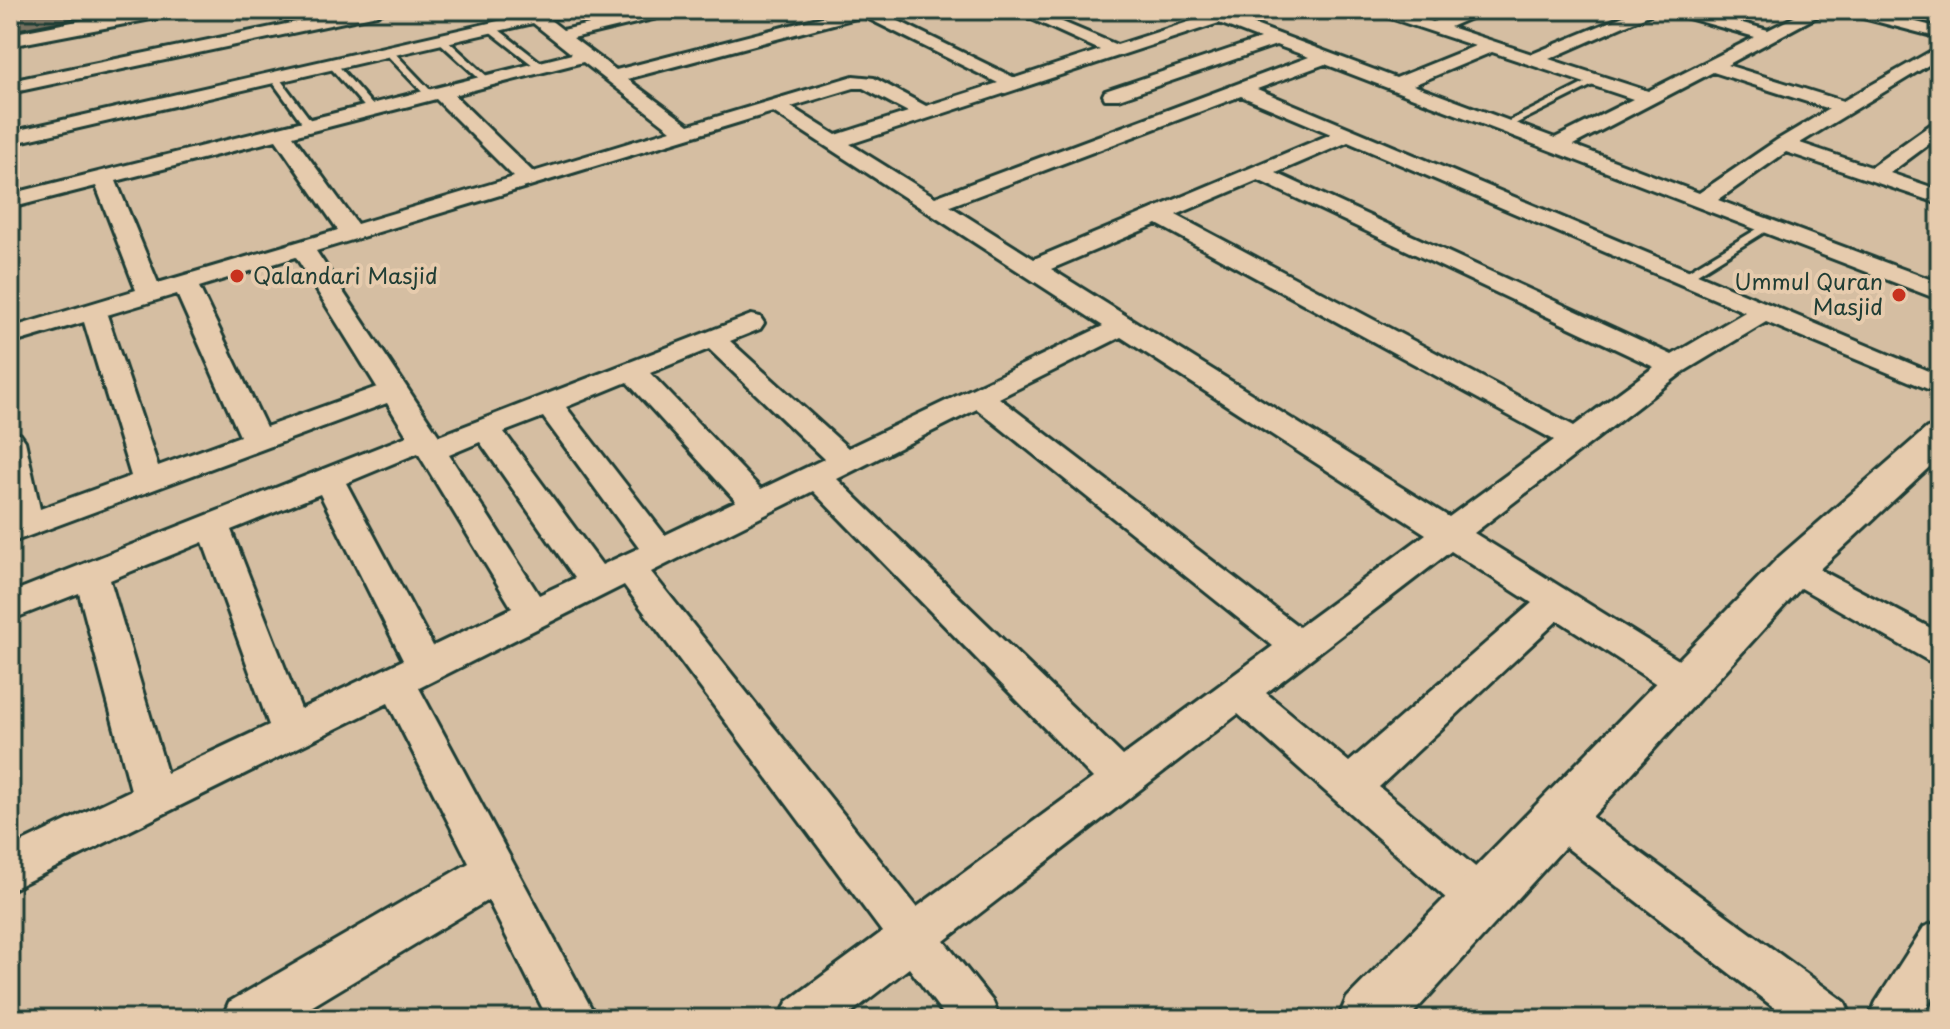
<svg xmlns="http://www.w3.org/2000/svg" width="1950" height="1029" viewBox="0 0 1950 1029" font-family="'Playpen Sans',sans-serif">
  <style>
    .built { fill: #d5bea2 }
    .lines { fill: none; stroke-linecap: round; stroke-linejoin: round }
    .service-casing { stroke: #1f3d34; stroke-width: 6 }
    .minor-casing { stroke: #1f3d34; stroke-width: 6 }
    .tertiary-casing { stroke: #1f3d34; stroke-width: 6 }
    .service { fill: #e6cbad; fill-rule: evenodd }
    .minor { fill: #e6cbad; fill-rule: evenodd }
    .tertiary { fill: #e6cbad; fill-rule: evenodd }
    .shaded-wall { fill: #787161; stroke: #1f3d34; stroke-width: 2 }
    .poi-dot { fill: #c8321e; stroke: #e6cbad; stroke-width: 3 }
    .labels { text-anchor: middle; stroke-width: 8; stroke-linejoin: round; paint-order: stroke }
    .far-poi-label { font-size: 22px; fill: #1f3d34; stroke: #e6cbad; text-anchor: start }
  </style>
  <rect width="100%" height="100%" fill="#e6cbad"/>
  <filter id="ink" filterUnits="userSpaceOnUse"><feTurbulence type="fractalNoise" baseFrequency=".0125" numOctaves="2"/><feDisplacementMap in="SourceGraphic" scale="16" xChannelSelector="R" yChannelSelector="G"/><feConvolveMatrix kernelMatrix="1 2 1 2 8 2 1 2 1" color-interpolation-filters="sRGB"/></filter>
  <g filter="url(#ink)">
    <!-- built -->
    <path class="built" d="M10 10H1940V1019H10Z"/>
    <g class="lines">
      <defs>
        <path id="service" d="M488 26H494L544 65V69H538L488 30Z
          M438 37H444L490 79V83H484L438 41Z
          M385 49H391L433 93V97H427L385 53Z
          M329 62H335L375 108V112H369L329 66Z
          M271 75H277L315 126 314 128H306L269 77Z
          M1593 79 1601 81 1509 127 1501 125Z
          M1767 223 1771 224V228L1686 281H1678L1676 278Z"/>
        <path id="minor" d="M354 10H385L377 15 10 93V81Z
          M547 10H576L574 13 549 19 563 30 651 10H680L678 13 573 38 616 70 849 10H876L1015 78 1100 50 1012 10H1034L1117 45 1204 17 1192 10 1233 12 1234 17 1396 78 1475 46 1375 13 1373 10H1397L1433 22 1466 10H1489L1450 27 1532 54 1638 10H1660L1549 59 1648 91 1755 37 1671 13 1669 10H1695L1768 30 1808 10H1829L1727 65 1843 101 1940 46V58L1800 143 1871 167 1933 123 1940 121V136L1890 173 1940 190V204L1786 152 1718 200 1940 283V300L1325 64 1257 89 1940 376V394L1766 322 1683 372 1474 533 1698 672 1704 683 1698 694 1685 698 1672 694 1558 620 1379 787 1497 885 1503 900 1497 915 1481 921 1465 915 1238 714 944 941 993 1002 1000 1019H947L909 968 843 1019H780L787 1002 882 932 624 585 419 688 597 1019H548L488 900 291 1019H222L229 1002 469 863 388 703 10 890V848L131 790 79 593 10 620V593L407 436 387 403 10 543V431L20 434 25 441 40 509 131 476 84 322 10 344V328L136 290 96 186 10 208V194L572 54 533 23 10 144V132ZM863 16 998 83 926 106 874 78 853 76 689 125 627 79ZM1219 23 1260 39 1105 91 1103 95 1105 99H1119L1276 45 1309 57 935 197 850 144ZM1492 52 1633 99 1555 138 1413 85ZM583 62 671 130 533 172 454 95ZM1713 72 1829 109 1777 140 1699 193 1573 145ZM854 88H863L908 112 836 135 791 107ZM1241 96 1331 134 1034 259 950 206ZM436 99 514 177 357 224 293 136ZM773 112 1103 326 848 448 730 341 760 329 764 323 760 317 751 315 439 436 316 251ZM276 140 338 230 158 283 116 181ZM1348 142 1745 312 1672 355 1276 173ZM1258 180 1654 367 1574 426 1176 215ZM1157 224 1554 440 1449 517 1051 269ZM296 257 377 387 266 427 199 287ZM177 294 240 436 158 466 107 315ZM1121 337 1426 534 1299 627 999 398ZM709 349 824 459 761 489 650 373ZM627 382 736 501 665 535 566 407ZM977 409 1273 646 1123 756 837 479ZM543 417 639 548 602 565 504 432ZM480 442 575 578 539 595 449 455ZM418 453 512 608 433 646 346 483ZM813 491 1093 778 917 907 651 572ZM320 494 403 660 301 709 231 530ZM203 542 269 725 167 773 110 580ZM1451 551 1532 603 1349 762 1266 693Z
          M1842 10H1869L1940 28V38L1844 13Z
          M1794 556 1940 633V664L1927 660 1782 577 1777 568 1782 559Z
          M1559 798 1574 804 1845 1002 1852 1019H1789L1544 830 1538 817 1544 804Z
          M1940 921V986L1920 1019H1869L1876 1002 1924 927Z"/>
        <path id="tertiary" d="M135 10H177L167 16 10 46V34Z
          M1940 424V457L1809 579 1408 1019H1338L1347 998 1779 557 1927 428Z"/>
      </defs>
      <!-- service casing -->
      <use href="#service" class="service-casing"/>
      <!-- minor casing -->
      <use href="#minor" class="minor-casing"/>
      <!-- tertiary casing -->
      <use href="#tertiary" class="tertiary-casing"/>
      <!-- service -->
      <use href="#service" class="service"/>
      <!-- minor -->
      <use href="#minor" class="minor"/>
      <!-- tertiary -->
      <use href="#tertiary" class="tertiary"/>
    </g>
    <!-- shaded-wall -->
    <path class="shaded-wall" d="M15 10H102L90 12 92 15 10 31V11Z"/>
  </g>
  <!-- markers -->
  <g class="poi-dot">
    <circle cx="237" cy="276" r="8"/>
    <circle cx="1899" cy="295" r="8"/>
  </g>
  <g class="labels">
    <!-- far-poi labels -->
    <g class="far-poi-label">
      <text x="253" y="284">Qalandari Masjid</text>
      <text x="1883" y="290" text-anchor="end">Ummul Quran<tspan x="1883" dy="25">Masjid</tspan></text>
    </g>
  </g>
  <!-- margin -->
  <rect width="1950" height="1029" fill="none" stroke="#e6cbad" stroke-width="40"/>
  <rect x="20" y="20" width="1910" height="989" fill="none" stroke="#1f3d34" stroke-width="3" filter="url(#ink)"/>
</svg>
